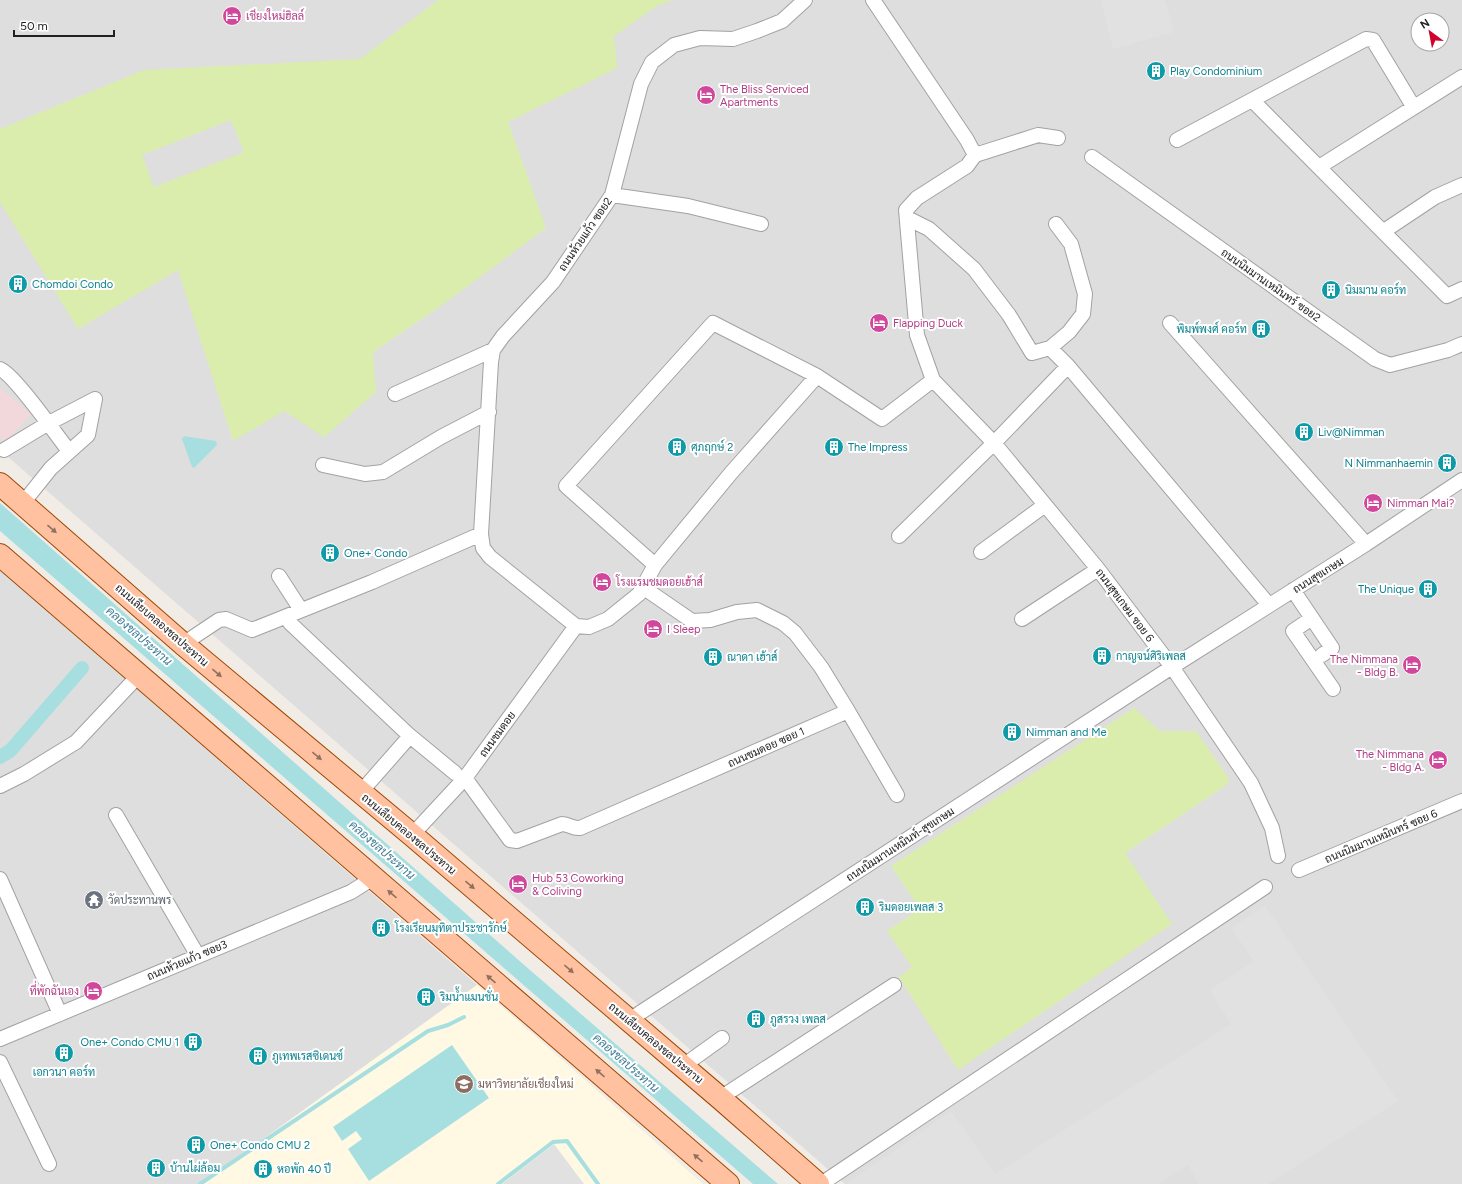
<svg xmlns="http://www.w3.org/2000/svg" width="1462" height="1184" viewBox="0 0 1462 1184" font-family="Figtree,Sarabun,sans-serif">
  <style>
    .residential { fill: #dfdede; fill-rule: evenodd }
    .commercial { fill: #f2d7db }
    .education { fill: #fff9e3 }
    .grass { fill: #daedac; fill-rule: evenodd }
    .parking { fill: #e1e1e1 }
    .water { fill: #a7dfe0 }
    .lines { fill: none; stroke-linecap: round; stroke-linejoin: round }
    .stream { stroke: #a7dfe0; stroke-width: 4 }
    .canal { stroke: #a7dfe0; stroke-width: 14 }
    .minor-casing { stroke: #a2a2a2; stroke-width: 16 }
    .primary-casing { stroke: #9e4800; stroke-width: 24 }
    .minor { stroke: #fff; stroke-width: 14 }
    .primary { stroke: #ffc19f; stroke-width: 22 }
    .oneway { fill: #907160 }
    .labels { text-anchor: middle; stroke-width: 4; stroke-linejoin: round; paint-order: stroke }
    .hotel-label { font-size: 11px; fill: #b23c85; stroke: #fff; text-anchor: start }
    .culture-label { font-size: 11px; fill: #0d838f; stroke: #fff; text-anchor: start }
    .street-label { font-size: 11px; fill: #212121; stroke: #fff }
    .worship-label { font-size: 11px; fill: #5b616d; stroke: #fff; text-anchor: start }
    .education-label { font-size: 11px; fill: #785e54; stroke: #fff; text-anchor: start }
    .water-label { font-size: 12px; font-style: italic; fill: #3e7b94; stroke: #fff }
  </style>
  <rect width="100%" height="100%" fill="#f2ece7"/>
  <!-- residential -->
  <path class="residential" d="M0 0H1462V1184H845L0 450ZM1418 20H1442V44H1418Z
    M0 570 477 985 201 1184H0Z"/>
  <!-- commercial -->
  <path class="commercial" d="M0 388 31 414 6 442 0 437Z"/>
  <!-- education -->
  <path class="education" d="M477 985 703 1184H201Z"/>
  <!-- grass -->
  <path class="grass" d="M438 0H673L657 6 614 36 617 68 508 122 546 228 438 308 373 352 376 392 324 437 284 411 233 441 178 270 78 329 0 202V129L144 70 360 59ZM231 120 244 152 154 187 142 155Z
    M1134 708 1160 731H1196L1230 780 1225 786 1125 853 1172 924 958 1070 899 977 912 967 887 931 920 909 891 866Z"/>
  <!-- parking -->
  <path class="parking" d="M1101 0H1165L1174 32 1113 49Z
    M1265 906 1398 1101 1268 1184H1199L1188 1165 1158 1184H846L951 1111 995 1174 1231 1024 1210 990 1254 961 1231 928Z
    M554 1144 584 1184H502Z"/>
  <!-- water -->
  <path class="water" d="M184 436 216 441 217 445 194 468 192 467 182 439Z
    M0 503 523 964 778 1184H753L0 531Z
    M452 1045 489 1098 369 1181 348 1149 362 1139 356 1131 342 1141 333 1127Z"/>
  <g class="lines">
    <!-- stream -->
    <path class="stream" d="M200 1184 428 1031 448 1025 464 1017
      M498 1184 553 1142 567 1141 598 1184"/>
    <!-- canal -->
    <path class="canal" d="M0 757 10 751 82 668"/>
    <defs>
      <path id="minor" d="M873 0 967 140 975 155 967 166 917 198 906 210 917 335 933 380 994 443 1098 569 1172 667 1251 783 1272 828 1278 856
        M1252 100 1447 296 1462 289
        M1177 140 1366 39 1373 40 1413 106
        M975 155 1038 135 1058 138
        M1092 157 1375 359 1390 365 1448 350 1462 344
        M1319 167 1462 77
        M612 195 688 206 761 224
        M907 218 929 229 974 269 1009 315 1032 353 1050 348 1068 366 1269 605
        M1384 231 1435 197 1462 185
        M1170 323 1366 544
        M1050 348 1069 332 1083 314 1085 294 1071 244 1056 224
        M0 369C14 374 57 436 69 451
        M817 376 882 419 933 380
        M395 394 493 350
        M4 450 47 424 95 399 88 435 51 468 23 503
        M323 465 365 474 383 472 441 437 489 412
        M899 536 994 443 1068 366
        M981 552 1045 505
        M655 565 731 473 817 376 713 323 566 486 655 565 639 594 608 619 589 627 576 626 490 557 483 548 481 534 491 362 493 350 503 336 553 282 612 195 641 84 652 62 674 45 700 38 733 39 757 31 782 21 805 0
        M279 576 301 610
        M1293 590 1332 648 1322 655
        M1312 618 1293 631 1333 689
        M1022 619 1098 569
        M290 623 410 736 455 773
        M183 644 219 620 226 619 252 630 372 582 481 534
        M848 711 897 795
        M465 778 510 840 517 841 562 824C569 824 573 829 580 828L848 711 821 667 795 633 783 623 757 610 737 612 710 620 692 621 644 588
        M0 786 24 774 76 742 139 675
        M360 793 410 736
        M116 815 198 956
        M412 835 465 778 576 626
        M1299 870 1462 801
        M0 879 60 1014
        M629 1020 1172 667 1366 544 1462 480
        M0 1039 351 892 373 878
        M0 1062 49 1164
        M683 1066 722 1038
        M720 1098 894 985
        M821 1184 1265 887"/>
      <path id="primary" d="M0 484 183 644 412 835 720 1098 818 1184
        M0 555 728 1184"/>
    </defs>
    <!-- minor casing -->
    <use href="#minor" class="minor-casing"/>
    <!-- primary casing -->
    <use href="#primary" class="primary-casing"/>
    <!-- minor -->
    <use href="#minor" class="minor"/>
    <!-- primary -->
    <use href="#primary" class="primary"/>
  </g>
  <!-- one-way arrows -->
  <defs><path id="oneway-solid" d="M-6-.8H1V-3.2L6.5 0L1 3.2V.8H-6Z"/></defs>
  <g class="oneway">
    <use href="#oneway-solid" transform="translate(52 529) rotate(41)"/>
    <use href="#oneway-solid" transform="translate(217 673) rotate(40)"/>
    <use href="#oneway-solid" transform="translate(317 756) rotate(40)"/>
    <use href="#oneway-solid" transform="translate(470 885) rotate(40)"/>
    <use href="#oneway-solid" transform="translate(392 894) rotate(-139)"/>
    <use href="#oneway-solid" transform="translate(569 969) rotate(40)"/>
    <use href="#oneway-solid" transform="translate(491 979) rotate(-139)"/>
    <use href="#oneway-solid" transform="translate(600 1073) rotate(-139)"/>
    <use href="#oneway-solid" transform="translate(698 1158) rotate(-139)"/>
  </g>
  <!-- icons -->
  <defs>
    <symbol id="hotel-disc" viewBox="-11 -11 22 22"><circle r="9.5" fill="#d1479c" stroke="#fff"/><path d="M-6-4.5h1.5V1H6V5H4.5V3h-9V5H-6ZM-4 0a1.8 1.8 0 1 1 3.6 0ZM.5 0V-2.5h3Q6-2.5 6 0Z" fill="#fff"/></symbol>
    <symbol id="building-disc" viewBox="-11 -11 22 22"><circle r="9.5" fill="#0f9aa8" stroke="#fff"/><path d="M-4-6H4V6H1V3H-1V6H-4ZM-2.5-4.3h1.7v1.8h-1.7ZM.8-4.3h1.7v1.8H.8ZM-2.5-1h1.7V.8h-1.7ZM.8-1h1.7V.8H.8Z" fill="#fff"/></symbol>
    <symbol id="temple-disc" viewBox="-11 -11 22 22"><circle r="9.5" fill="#6b7280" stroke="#fff"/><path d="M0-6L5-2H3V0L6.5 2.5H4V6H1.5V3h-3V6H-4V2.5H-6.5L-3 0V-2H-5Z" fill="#fff"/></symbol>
    <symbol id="university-disc" viewBox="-11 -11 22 22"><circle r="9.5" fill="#8d6e63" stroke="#fff"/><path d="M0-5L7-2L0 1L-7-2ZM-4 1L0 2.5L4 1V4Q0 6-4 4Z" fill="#fff"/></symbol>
  </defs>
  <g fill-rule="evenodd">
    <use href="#hotel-disc" x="221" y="5" width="22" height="22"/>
    <use href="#building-disc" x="1145" y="60" width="22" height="22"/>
    <use href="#hotel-disc" x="695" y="84" width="22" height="22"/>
    <use href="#building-disc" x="7" y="273" width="22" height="22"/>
    <use href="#building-disc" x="1320" y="279" width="22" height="22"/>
    <use href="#hotel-disc" x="868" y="312" width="22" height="22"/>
    <use href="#building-disc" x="1250" y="318" width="22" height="22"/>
    <use href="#building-disc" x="1293" y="421" width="22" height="22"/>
    <use href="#building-disc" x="666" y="436" width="22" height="22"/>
    <use href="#building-disc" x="823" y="436" width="22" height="22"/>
    <use href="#building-disc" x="1436" y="452" width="22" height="22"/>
    <use href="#hotel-disc" x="1362" y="492" width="22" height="22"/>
    <use href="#building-disc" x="319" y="542" width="22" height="22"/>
    <use href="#hotel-disc" x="591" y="571" width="22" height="22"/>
    <use href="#building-disc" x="1417" y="578" width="22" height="22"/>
    <use href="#hotel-disc" x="642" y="618" width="22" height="22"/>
    <use href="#building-disc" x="1091" y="645" width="22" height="22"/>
    <use href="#building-disc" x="702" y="646" width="22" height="22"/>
    <use href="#hotel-disc" x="1401" y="654" width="22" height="22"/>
    <use href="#building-disc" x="1001" y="721" width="22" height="22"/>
    <use href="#hotel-disc" x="1427" y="749" width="22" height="22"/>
    <use href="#hotel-disc" x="507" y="873" width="22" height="22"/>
    <use href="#temple-disc" x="83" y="889" width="22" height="22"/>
    <use href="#building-disc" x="854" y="896" width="22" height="22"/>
    <use href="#building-disc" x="370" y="917" width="22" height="22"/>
    <use href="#hotel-disc" x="82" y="980" width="22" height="22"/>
    <use href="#building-disc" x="415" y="986" width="22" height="22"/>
    <use href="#building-disc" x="745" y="1008" width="22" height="22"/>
    <use href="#building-disc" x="182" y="1031" width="22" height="22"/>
    <use href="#building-disc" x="53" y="1042" width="22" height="22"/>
    <use href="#building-disc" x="247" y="1045" width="22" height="22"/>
    <use href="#university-disc" x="453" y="1073" width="22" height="22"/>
    <use href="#building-disc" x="185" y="1134" width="22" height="22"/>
    <use href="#building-disc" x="145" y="1157" width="22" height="22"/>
    <use href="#building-disc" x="252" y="1158" width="22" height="22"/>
  </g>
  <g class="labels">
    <!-- hotel labels -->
    <g class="hotel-label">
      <text x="246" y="20">เชียงใหม่ฮิลล์</text>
      <text x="720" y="93">The Bliss Serviced<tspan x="720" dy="13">Apartments</tspan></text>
      <text x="893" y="327">Flapping Duck</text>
      <text x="1387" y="507">Nimman Mai?</text>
      <text x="616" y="586">โรงแรมชมดอยเฮ้าส์</text>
      <text x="667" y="633">I Sleep</text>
      <text x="1398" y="663" text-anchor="end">The Nimmana<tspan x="1398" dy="13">- Bldg B.</tspan></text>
      <text x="1424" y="758" text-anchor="end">The Nimmana<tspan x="1424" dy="13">- Bldg A.</tspan></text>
      <text x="532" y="882">Hub 53 Coworking<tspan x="532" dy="13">&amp; Coliving</tspan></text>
      <text x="79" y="995" text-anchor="end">ที่พักฉันเอง</text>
    </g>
    <!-- culture labels -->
    <g class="culture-label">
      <text x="1170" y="75">Play Condominium</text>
      <text x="32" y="288">Chomdoi Condo</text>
      <text x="1345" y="294">นิมมาน คอร์ท</text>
      <text x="1247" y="333" text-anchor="end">พิมพ์พงศ์ คอร์ท</text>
      <text x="1318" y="436">Liv@Nimman</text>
      <text x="691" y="451">ศุภฤกษ์ 2</text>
      <text x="848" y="451">The Impress</text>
      <text x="1433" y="467" text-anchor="end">N Nimmanhaemin</text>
      <text x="344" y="557">One+ Condo</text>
      <text x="1414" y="593" text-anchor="end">The Unique</text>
      <text x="1116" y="660">กาญจน์ศิริเพลส</text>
      <text x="727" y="661">ณาดา เฮ้าส์</text>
      <text x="1026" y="736">Nimman and Me</text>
      <text x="879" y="911">ริมดอยเพลส 3</text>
      <text x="395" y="932">โรงเรียนมุทิตาประชารักษ์</text>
      <text x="440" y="1001">ริมน้ำแมนชั่น</text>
      <text x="770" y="1023">ภูสรวง เพลส</text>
      <text x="179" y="1046" text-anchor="end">One+ Condo CMU 1</text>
      <text x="272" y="1060">ภูเทพเรสซิเดนซ์</text>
      <text x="64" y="1076" text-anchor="middle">เอกวนา คอร์ท</text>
      <text x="210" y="1149">One+ Condo CMU 2</text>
      <text x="170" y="1172">บ้านไผ่ล้อม</text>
      <text x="277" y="1173">หอพัก 40 ปี</text>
    </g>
    <!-- street labels -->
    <g class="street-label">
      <text transform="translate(585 234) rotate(-56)" y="4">ถนนห้วยแก้ว ซอย2</text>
      <text transform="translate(1271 285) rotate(35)" y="4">ถนนนิมมานเหมินทร์ ซอย2</text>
      <text transform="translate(1318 575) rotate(-32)" y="4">ถนนสุขเกษม</text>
      <text transform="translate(1125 605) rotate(53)" y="4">ถนนสุขเกษม ซอย 6</text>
      <text transform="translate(162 625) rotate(41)" y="4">ถนนเลียบคลองชลประทาน</text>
      <text transform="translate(497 734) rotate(-54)" y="4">ถนนชมดอย</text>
      <text transform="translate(766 747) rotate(-24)" y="4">ถนนชมดอย ซอย 1</text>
      <text transform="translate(409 834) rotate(40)" y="4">ถนนเลียบคลองชลประทาน</text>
      <text transform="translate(1381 836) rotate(-23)" y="4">ถนนนิมมานเหมินทร์ ซอย 6</text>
      <text transform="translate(900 844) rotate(-33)" y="4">ถนนนิมมานเหมินท์-สุขเกษม</text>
      <text transform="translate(187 960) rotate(-23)" y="4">ถนนห้วยแก้ว ซอย3</text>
      <text transform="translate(656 1043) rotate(40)" y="4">ถนนเลียบคลองชลประทาน</text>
    </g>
    <!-- worship labels -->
    <g class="worship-label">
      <text x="108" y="904">วัดประทานพร</text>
    </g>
    <!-- education labels -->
    <g class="education-label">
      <text x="478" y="1088">มหาวิทยาลัยเชียงใหม่</text>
    </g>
    <!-- water labels -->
    <g class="water-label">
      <text transform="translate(139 636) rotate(41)" y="4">คลองชลประทาน</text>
      <text transform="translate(382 850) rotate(41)" y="4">คลองชลประทาน</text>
      <text transform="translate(626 1063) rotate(41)" y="4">คลองชลประทาน</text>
    </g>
  </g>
  <!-- north arrow -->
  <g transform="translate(1430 32) rotate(328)"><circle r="19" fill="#ffffff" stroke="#a6a6a6"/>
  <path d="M0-3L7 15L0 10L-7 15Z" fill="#d2002d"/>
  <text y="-6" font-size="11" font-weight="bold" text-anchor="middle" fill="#212121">N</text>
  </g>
  <!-- scale -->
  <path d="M14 30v6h100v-6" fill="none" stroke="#212121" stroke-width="2"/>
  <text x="20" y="30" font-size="12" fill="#212121" stroke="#ffffff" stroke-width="3" paint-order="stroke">50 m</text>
</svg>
